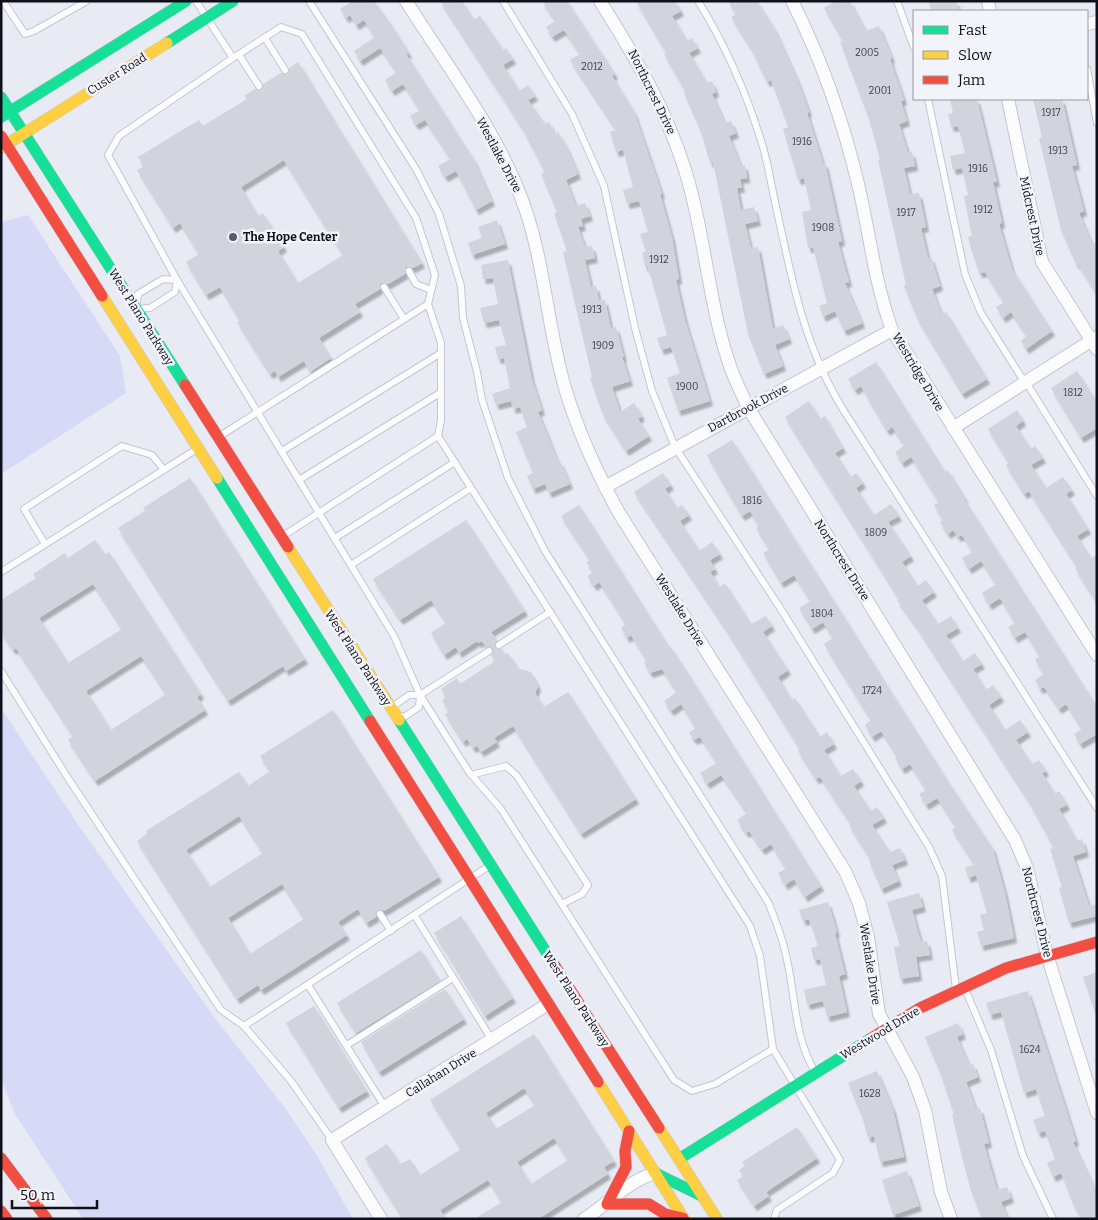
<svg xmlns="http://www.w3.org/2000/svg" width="1098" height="1220" viewBox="0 0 1098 1220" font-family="Bitter,serif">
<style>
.green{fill:#d6daf6}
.building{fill:#d1d3dd;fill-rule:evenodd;filter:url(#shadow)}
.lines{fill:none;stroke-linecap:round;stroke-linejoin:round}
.lane-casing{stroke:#c4c6d1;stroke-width:8}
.street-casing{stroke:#c4c6d1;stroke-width:14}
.fast-casing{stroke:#c4c6d1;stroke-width:12}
.slow-casing{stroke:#c4c6d1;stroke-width:12}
.jam-casing{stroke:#c4c6d1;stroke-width:12}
.lane{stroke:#fcfcfd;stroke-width:6}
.street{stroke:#fcfcfd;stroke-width:12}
.fast{stroke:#16e098;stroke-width:11}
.slow{stroke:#ffcf43;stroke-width:11}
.jam{stroke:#f24e42;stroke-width:11}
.poi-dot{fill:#5b5c67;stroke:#f3f4fa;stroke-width:2}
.labels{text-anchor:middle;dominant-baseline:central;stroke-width:5;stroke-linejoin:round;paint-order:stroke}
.number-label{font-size:10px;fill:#40414c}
.street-label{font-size:12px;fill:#0f101b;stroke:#f3f4fa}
.poi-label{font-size:12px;font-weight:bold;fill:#0f101b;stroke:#f3f4fa;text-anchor:start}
</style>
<defs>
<filter id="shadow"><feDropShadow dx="3" dy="5" stdDeviation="1" flood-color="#0004"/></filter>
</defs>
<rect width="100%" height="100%" fill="#e8eaf4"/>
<g class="green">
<path d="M28,215L120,356L126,393L1,474V222Z"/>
<path d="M1,708L81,829L211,1013L285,1108L316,1154L353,1219H83L15,1114L1,1079Z"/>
</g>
<g class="building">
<path d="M353,1H374L392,26L409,53L406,54L474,160L492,201L476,210L456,171L445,177L438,166L451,159L425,120L416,125L410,116L420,110L403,84L392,91L385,80L397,72L380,48L360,61L354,51L375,37L364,20L356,25L350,15L346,18L340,9Z"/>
<path d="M440,1H462L474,20L480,16L503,50L506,48L513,59L503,65L519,91L528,85L535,96L528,100L545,124L549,122L555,134L558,132L567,148L578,174L566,180L576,206L585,203L590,216L581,219L583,226L578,227L585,247L592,246L595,258L585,260L591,287L596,286L599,301L605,300L611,329L616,327L624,357H622L630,381L612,387L620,412L634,403L642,416L638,419L649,436L626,451L603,415L590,378L592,377L563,252L567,251L554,213L557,212L541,174L545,172L521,126Z"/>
<path d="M542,1H567L615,74L612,76L634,112L662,194H660L672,237L679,279L676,280L685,320L710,401L678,411L667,378L680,373L671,347L661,350L657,338L667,335L648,267H645L642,252H646L640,234L648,232L639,201L627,204L623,190L633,187L623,150L616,152L610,132L616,130L570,60L580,54L564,30L552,37L546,27L555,21Z"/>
<path d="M636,1H675L681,11L672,16L687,41L692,38L698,48L689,53L707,83L712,81L716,92L712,94L725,123L731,121L736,133L729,136L741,166L745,165L747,178L740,179L742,188H737L741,210L754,207L758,221L745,224L751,248L758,247L773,329L783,325L789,339L775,345L783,366L764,374L748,334L713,162L710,163L701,132L684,93L686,92L664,54L666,52Z"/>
<path d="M728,1H757L774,28L797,79L809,112L807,113L823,163H825L833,199L842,241L838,242L849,282L845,283L862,323L844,331L835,311L823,317L819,306L827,303L813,247L808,248L802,212L811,210L804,178L798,180L783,129L788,127L771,80L767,82L750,47L731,17L736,14Z"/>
<path d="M835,1H850L866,31L879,26L892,58L890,59L904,100L901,101L907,121L899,124L908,153L912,152L915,166L904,168L910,194L919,193L926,227L921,228L928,258L931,257L940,286L932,289L942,315L946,312L987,379L962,394L917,318L904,286L906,285L878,160L880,159L869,119L840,42L843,41L824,8Z"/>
<path d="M928,1H956L959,11H932Z"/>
<path d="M298,62L422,263L413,268L406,267L405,274L388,284L381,283L380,289L355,304L360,312L319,338L331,358L310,372L304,361L278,377L275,371L270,374L237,322L240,321L220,287L206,295L186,262L199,254L180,223L173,228L137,170L144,166L138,157L199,120L203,126L247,99L244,96L255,89L262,90L263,84L281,73L288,74L289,68ZM284,160L343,255L298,283L278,251L284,247L263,213L258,216L241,187Z"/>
<path d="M950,99H977L997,182H993L1002,223L999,224L1012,269L1052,331L1026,349L1021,341L1027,336L1011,312L1003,318L996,307L1004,302L985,272L979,273L971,249L968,237L972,236L964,196L968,195L962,168L953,170L950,156L965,153L958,126L951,127L948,114L953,113Z"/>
<path d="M1033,99H1062L1077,165L1072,166L1084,211L1079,213L1092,244L1097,242V294L1077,263L1076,264L1061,230L1039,138L1042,137Z"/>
<path d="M497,220L505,244L472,255L468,243L482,238L478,227Z"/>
<path d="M508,260L532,380L542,410L538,412L558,462L560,461L570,484L549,493L545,484L533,489L527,476L533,473L516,432L527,427L520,407L513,409L511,401L496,405L492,394L510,388L504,358L498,359L495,347L506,345L499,320L484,323L480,308L498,304L493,278L483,279L481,265Z"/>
<path d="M876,362L945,472L948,470L965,498L964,499L1097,707V734L1080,744L1074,734L1082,729L1066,704L1059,709L1044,687L1040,689L1035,680L1044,674L1035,660L1040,656L1025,632L1015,638L1008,627L1015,623L1000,598L989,605L982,593L996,584L981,561L969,569L962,558L973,552L962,535L958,537L953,530L948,534L940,522L943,520L934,505L939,502L911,457L902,463L895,452L905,445L892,427L887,431L861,386L855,390L848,379Z"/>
<path d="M1077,371L1097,402V428L1081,438L1051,388Z"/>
<path d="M809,401L820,419L825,416L831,427L843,448L835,453L851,477L856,473L863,483L856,488L874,515L891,504L899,516L888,522L911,556L902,562L918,586L926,580L934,592L922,600L938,624L951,616L958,628L946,635L963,661L975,653L982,664L973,669L986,690L993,685L1001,697L989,705L1005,730L1020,720L1028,732L1016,740L1032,764L1039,760L1046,771L1042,773L1055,794L1059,791L1067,805L1059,809L1077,841L1082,839L1086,852L1073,856L1089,906L1097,904V916L1069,923L1059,888L1062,887L1050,849L1054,848L1029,802L916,626L897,600L899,599L785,417Z"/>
<path d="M1017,410L1023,421L1016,426L1031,449L1035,446L1043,458L1031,465L1046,488L1063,477L1072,490L1066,494L1088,529L1077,536L1091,558L1097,555V603L1075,568L1077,567L1029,491L1024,494L1006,465L1009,463L988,429Z"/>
<path d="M732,440L945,777L993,849L1005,893L1014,938L981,946L977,932L984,930L980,915L987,913L976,875L968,878L965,867L975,865L952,830L956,827L937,798L926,805L919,794L926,790L910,764L902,769L895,758L897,756L881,731L872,737L865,725L871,720L824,644L833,638L823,622L812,629L799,608L811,601L794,575L781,583L763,553L770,549L756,528L759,526L750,511L742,516L729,494L707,455Z"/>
<path d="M663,473L671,485L665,489L677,508L682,505L689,515L680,521L699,551L712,542L720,554L710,560L715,569L710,572L720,587L725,583L751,624L766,616L772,626L763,632L788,670L778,677L792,700L795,698L820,737L827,732L834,744L824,750L841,776L853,769L861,781L854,786L871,811L877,807L884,818L872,825L890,852L900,848L905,860L892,865L899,881L881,889L869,861L871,860L849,825L851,824L820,777L816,779L798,751L800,749L725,628L634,492Z"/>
<path d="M190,478L305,659L286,671L283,666L228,701L118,528L145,511L143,508Z"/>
<path d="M579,505L669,647L670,646L687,672L821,886L805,897L794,879L785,885L778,873L786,869L771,844L762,850L749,831L746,833L737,820L747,813L721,775L707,784L700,773L717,763L700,737L694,740L689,733L696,728L681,704L671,711L664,701L677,692L662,669L650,673L644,663L647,661L631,635L627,638L621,628L626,624L599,582L594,586L587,576L593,572L586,562L590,560L561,516Z"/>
<path d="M466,520L525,611L491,632L497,640L495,647L502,649L506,655L508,653L519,669L531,672L538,686L535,693L544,707L568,692L636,799L581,834L513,726L494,738L497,742L481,752L477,746L473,748L467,739L463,742L445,714L449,712L442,700L446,698L441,689L457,678L460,684L495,661L491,655L493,648L486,647L482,641L478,643L477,641L459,653L456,647L444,655L431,633L446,623L431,600L400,620L373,579Z"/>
<path d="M95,540L105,554L109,552L201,694L197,697L205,710L95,781L68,740L73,736L16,648L13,650L1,632V600L36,578L33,574L65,553L68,558ZM93,584L122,629L68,663L39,618ZM141,656L166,694L111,730L86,691Z"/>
<path d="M333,710L439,877L384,911L378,910L376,917L366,923L358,909L338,922L347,935L261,990L258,985L237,999L137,841L147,834L146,831L239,772L248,786L270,771L260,756ZM239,816L263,853L210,887L186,850ZM282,884L304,919L250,954L228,918Z"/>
<path d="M919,893L923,907L912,910L921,942L927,941L930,955L916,957L919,976L900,979L894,947L900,946L887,902Z"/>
<path d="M828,902L837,932L835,933L845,974L839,976L847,1012L827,1017L823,1001L807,1005L804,990L826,985L820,959L814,960L811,948L818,946L809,919L803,921L799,910Z"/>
<path d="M461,916L513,998L485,1016L434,933Z"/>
<path d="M421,950L440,981L356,1033L337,1003Z"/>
<path d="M1097,972V1012L1095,1013L1083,977Z"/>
<path d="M445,989L464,1019L379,1072L361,1042Z"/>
<path d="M1028,991L1076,1141L1073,1142L1097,1194V1219H1082L1073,1204L1061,1173L1053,1177L1047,1163L1055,1159L1045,1131L1038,1133L1033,1120L1045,1116L1036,1089L1024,1093L1001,1012L990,1015L986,1003Z"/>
<path d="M314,1006L367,1091L339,1108L286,1023Z"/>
<path d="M958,1023L963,1034L957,1037L969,1065L973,1064L978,1077L966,1082L976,1109L980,1108L989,1143L984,1144L997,1190L1007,1187L1011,1198L1001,1202L1008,1219H982L971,1191L962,1157L952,1115H954L941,1075L925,1037Z"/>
<path d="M534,1034L614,1161L604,1167L608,1174L538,1219H474L502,1202L488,1180L440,1210L446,1219H403L365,1158L387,1144L400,1164L410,1159L420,1175L461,1149L430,1100ZM524,1088L535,1105L496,1129L486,1113ZM554,1138L568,1160L531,1184L517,1162Z"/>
<path d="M877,1071L893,1109L904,1157L880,1162L874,1136L868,1138L863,1119L848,1083Z"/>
<path d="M797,1127L817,1158L766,1192L769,1196L754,1206L737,1180L743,1176L739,1170L745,1166L742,1162Z"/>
<path d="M907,1171L919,1206L893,1215L882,1180Z"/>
</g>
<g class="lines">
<g class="lane-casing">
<g id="lane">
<path d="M3,1L25,34L34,31L87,1"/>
<path d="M196,1L233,58L281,27L302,34L416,218L435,275L428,304L220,436"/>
<path d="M309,1L416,169L439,214L461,286L463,318L477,372L482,400L508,478L545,551L768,902C776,921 783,939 787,960C796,999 794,1036 815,1072"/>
<path d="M503,1L572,114L604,186L635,328L652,391L675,447L782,611L929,847L942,876L956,989"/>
<path d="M698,1C726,46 748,97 763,147C769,168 772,190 777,211C792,281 805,349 844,411L1097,808"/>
<path d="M897,1L914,48"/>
<path d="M265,38L285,70"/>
<path d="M239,55L259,86"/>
<path d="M233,58L119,136L108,155L177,280L394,636L420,695L469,772L501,809L674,1080L692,1091L715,1084L773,1049L840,1160L833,1173L777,1210L774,1219"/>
<path d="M1087,69L1097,123"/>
<path d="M928,99L965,274L981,313L1025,383"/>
<path d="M409,271L416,284L431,290"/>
<path d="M163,279L177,280L175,292L150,308L136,309L138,294Z"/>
<path d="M384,287L404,319"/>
<path d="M428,304L441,343V420L438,436"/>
<path d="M1026,382L1097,496"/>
<path d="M282,451L441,353"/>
<path d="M299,480L440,393"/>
<path d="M283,536L438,436L750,926L760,956L773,1049"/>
<path d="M335,538L455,462"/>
<path d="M45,544L24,509L122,446L152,455L164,470"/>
<path d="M351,565L471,488"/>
<path d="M1,572L197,449"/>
<path d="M499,645L550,612"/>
<path d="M1,671L66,775L221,1010L244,1026"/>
<path d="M395,707V705L409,695H420L489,651"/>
<path d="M400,716L404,717L419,707L420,695"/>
<path d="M471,775L506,766L517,776L588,885L582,894L562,904"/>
<path d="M380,914L391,931"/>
<path d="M415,916L492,1040"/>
<path d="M308,985L385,1107"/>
<path d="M965,989L991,1050L1023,1156L1053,1219"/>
<path d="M347,1045L453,978"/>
<path d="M332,1140L291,1081L244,1026L489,866"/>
</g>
</g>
<g class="street-casing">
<g id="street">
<path d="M406,1C447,66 502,138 526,211C545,268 548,330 565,388C578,432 597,473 619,513L845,871L859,903L868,937L879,1014L913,1077L925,1110L941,1192L951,1219"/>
<path d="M600,1C634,55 666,109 685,170C705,233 708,301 729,363C734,379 742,394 749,409L1015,840L1027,868L1047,955L1097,1113"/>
<path d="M792,1C822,60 844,124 859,188C870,236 875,284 892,330L1097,655"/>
<path d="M988,1L990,11"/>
<path d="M1087,24L1097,22"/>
<path d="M1008,99L1042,262L1097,349"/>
<path d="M953,428L1097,337"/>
<path d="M605,487L892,330"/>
<path d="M381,1219L332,1140L548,1004"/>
<path d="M584,1219C608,1204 628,1181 655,1173"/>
</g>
</g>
<g class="fast-casing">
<g id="fast">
<path d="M167,43L233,1"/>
<path d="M1,97L185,385"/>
<path d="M1,117L186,1"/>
<path d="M217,478L370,721"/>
<path d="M399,720L555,966"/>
<path d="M679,1159L870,1039"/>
<path d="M655,1173L702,1196"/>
</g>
</g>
<g class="slow-casing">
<g id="slow">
<path d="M1,148L167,43"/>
<path d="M102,296L217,478"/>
<path d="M288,547L399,720"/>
<path d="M598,1082L684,1219"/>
<path d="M659,1128L717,1219"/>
</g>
</g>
<g class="jam-casing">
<g id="jam">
<path d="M1,136L102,296"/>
<path d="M185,385L288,547"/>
<path d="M370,721L598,1082"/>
<path d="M555,966L659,1128"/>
<path d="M870,1039L920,1008L1006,968L1097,942"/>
<path d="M629,1131L625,1151L626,1167L607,1204H649L665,1214L683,1218"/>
<path d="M1,1158L47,1219"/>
<path d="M1,1211L7,1219"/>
</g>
</g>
<use href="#lane" class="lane"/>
<use href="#street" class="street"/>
<use href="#fast" class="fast"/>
<use href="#slow" class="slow"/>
<use href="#jam" class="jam"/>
</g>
<circle class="poi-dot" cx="233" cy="237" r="5"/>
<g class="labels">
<g class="number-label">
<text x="867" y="53">2005</text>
<text x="592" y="67">2012</text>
<text x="880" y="91">2001</text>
<text x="1051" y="113">1917</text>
<text x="802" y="142">1916</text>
<text x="1058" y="151">1913</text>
<text x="978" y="169">1916</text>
<text x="983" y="210">1912</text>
<text x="906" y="213">1917</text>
<text x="823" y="228">1908</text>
<text x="659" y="260">1912</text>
<text x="592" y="310">1913</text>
<text x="603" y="346">1909</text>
<text x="687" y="387">1900</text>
<text x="1073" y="393">1812</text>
<text x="752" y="501">1816</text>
<text x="876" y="533">1809</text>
<text x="822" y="614">1804</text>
<text x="872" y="691">1724</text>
<text x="1030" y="1050">1624</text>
<text x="870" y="1094">1628</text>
</g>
<g class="street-label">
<text transform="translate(117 74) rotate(-32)">Custer Road</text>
<text transform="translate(652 92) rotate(64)">Northcrest Drive</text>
<text transform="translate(499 155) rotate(62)">Westlake Drive</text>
<text transform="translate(1032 216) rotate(78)">Midcrest Drive</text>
<text transform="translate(141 317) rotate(58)">West Plano Parkway</text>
<text transform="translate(918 372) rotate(59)">Westridge Drive</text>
<text transform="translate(748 408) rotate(-28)">Dartbrook Drive</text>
<text transform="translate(842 560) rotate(58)">Northcrest Drive</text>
<text transform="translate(680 610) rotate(58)">Westlake Drive</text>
<text transform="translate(358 658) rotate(57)">West Plano Parkway</text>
<text transform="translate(1037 912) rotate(76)">Northcrest Drive</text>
<text transform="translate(870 964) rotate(81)">Westlake Drive</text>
<text transform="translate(576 999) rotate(57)">West Plano Parkway</text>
<text transform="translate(880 1033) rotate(-31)">Westwood Drive</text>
<text transform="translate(441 1073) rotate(-32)">Callahan Drive</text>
</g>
<g class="poi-label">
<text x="243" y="237">The Hope Center</text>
</g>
</g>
<rect width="1098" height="1220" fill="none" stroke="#0f101b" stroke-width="5"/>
<rect x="913" y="10" width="175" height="90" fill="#f3f4fa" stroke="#9899a1"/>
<rect x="923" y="26" width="25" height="8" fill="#16e098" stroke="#9899a1"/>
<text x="958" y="35" font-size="15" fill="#0f101b">Fast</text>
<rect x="923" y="51" width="25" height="8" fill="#ffcf43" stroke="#9899a1"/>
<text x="958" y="60" font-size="15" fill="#0f101b">Slow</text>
<rect x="923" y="76" width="25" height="8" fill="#f24e42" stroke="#9899a1"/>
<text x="958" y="85" font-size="15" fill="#0f101b">Jam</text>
<path d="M12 1200v8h85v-8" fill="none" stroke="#0f101b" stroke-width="2.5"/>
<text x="20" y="1200" font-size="15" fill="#0f101b" stroke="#f3f4fa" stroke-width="4" paint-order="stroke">50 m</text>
</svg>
